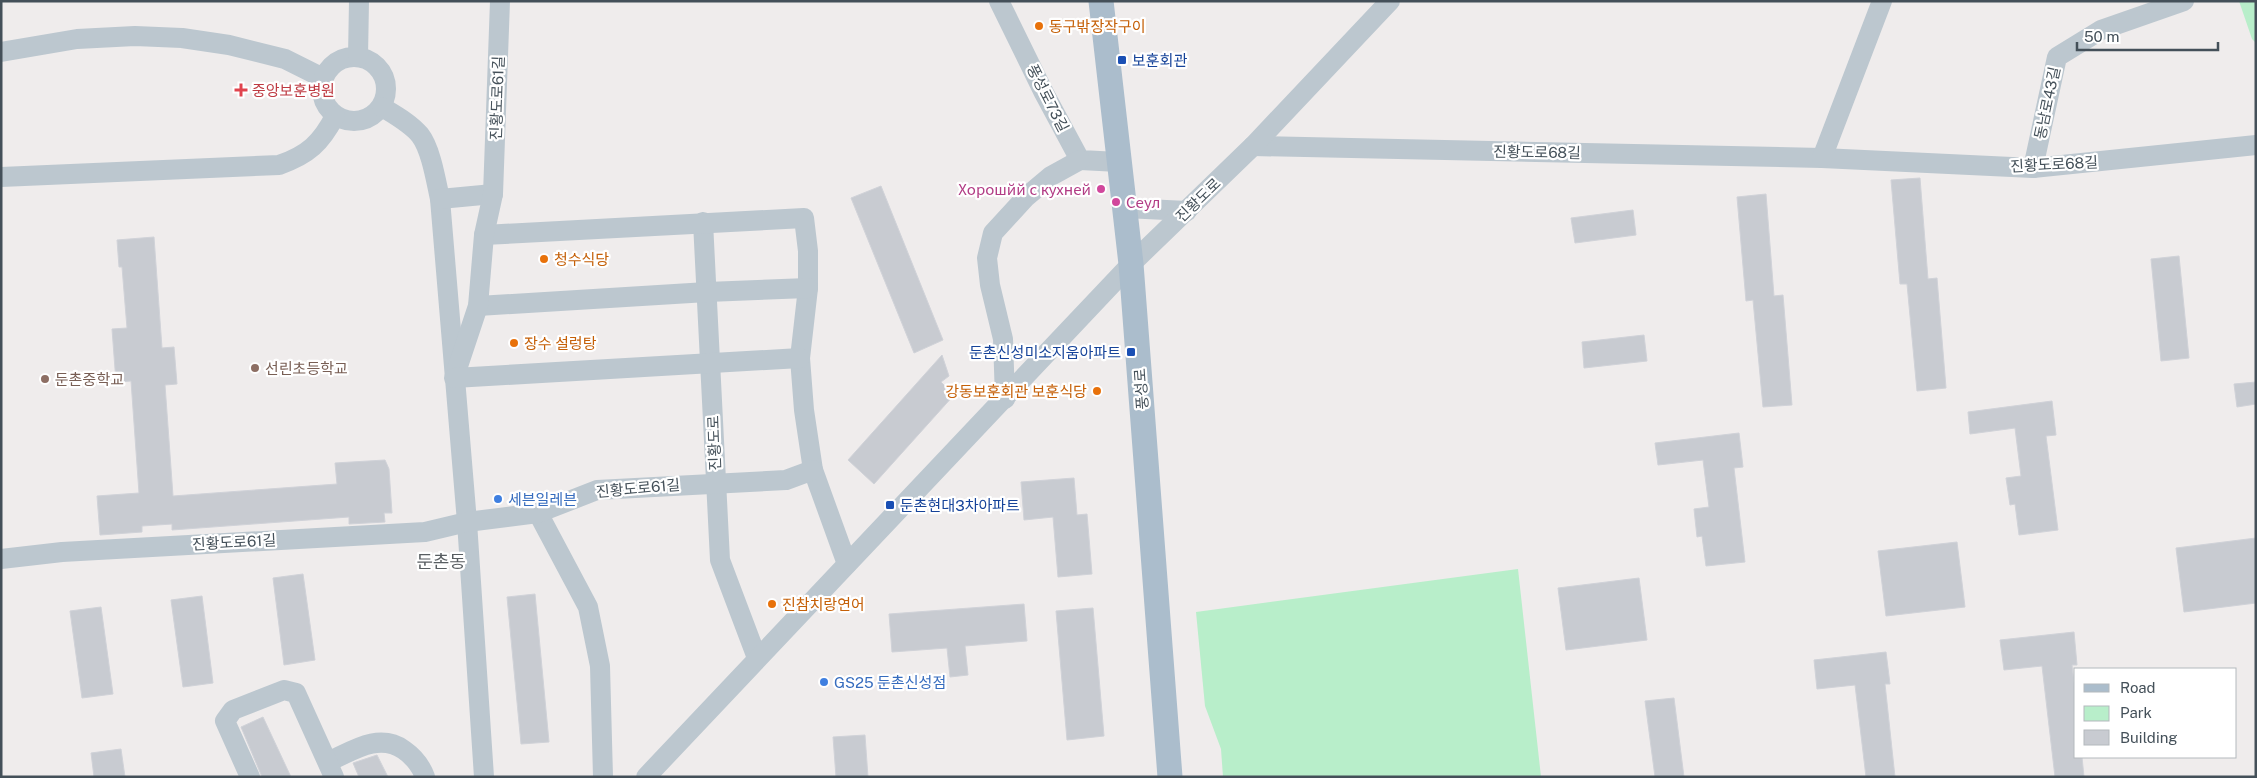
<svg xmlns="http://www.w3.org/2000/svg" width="2257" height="778" viewBox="0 0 2257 778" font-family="'Public Sans','Noto Sans KR',sans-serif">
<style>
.green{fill:#b8eeca}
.building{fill:#c8cbd1;stroke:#d0d2d8}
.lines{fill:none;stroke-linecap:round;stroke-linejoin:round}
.minor{stroke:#bcc7cf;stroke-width:20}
.major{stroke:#abbdcc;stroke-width:25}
.food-dot{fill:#e8710a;stroke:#fff;stroke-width:2}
.transit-dot{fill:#1a4fb4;stroke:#fff;stroke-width:2}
.health-dot{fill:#e0444e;stroke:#fff;stroke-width:2}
.hotel-dot{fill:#d1479c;stroke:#fff;stroke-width:2}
.education-dot{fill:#8d6e63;stroke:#fff;stroke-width:2}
.shop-dot{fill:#3f7fe0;stroke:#fff;stroke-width:2}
.labels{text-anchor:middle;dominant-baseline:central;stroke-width:4.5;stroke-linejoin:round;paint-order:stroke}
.food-label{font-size:15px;fill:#c56008;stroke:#fff;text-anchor:start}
.transit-label{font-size:15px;fill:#164399;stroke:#fff;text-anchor:start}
.health-label{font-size:15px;fill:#be3a42;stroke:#fff;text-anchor:start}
.street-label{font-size:15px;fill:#445059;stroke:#fff}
.hotel-label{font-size:15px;fill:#b23c85;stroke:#fff;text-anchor:end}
.education-label{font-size:15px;fill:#785e54;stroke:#fff;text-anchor:start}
.shop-label{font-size:15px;fill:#366cbe;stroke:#fff;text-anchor:start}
.quarter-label{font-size:18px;fill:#585d61;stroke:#fff}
</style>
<rect width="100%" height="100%" fill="#efecec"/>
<g class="green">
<path d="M2239,1H2256V43L2252,39Z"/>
<path d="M1518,569L1541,777H1223L1221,749L1205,706L1196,612Z"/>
</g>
<g class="building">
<path d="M1920,178L1928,279L1937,278L1946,388L1917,391L1907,284H1900L1891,180Z"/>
<path d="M881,186L943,340L914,353L851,198Z"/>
<path d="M1766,194L1774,296L1783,295L1792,405L1763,407L1753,300L1746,301L1737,197Z"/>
<path d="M1633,210L1636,235L1575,243L1571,218Z"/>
<path d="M154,237L162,348L174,347L177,384L165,385L173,496L337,484L335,463L385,460L389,469L392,513H384L385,522L349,524V517L172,530V524L142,526V532L100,535L97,496L139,493L131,381L116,382L112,329L127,328L122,267H119L117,240Z"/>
<path d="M2179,256L2189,358L2161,361L2151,259Z"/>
<path d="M1644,335L1647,361L1584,368L1582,342Z"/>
<path d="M942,355L949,376L941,382L954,395L874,484L848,460Z"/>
<path d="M2256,382V404L2237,407L2234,384Z"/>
<path d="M2052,401L2056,435L2046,436L2058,530L2019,535L2015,504L2010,505L2006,478L2021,476L2015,428L1970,434L1968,412Z"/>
<path d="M1739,433L1743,467L1734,468L1745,562L1706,566L1702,536L1697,537L1694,509L1709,507L1703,460L1658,465L1655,443Z"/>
<path d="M1074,478L1077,515L1087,514L1092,574L1058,577L1053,517L1024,520L1021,482Z"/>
<path d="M2256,538V603L2184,612L2176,548Z"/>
<path d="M1957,542L1965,607L1886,616L1878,551Z"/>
<path d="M303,574L315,660L284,665L273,578Z"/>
<path d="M1639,578L1647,640L1566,650L1558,588Z"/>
<path d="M535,594L549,742L521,744L507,597Z"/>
<path d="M202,596L213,683L183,687L171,600Z"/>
<path d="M1024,604L1027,641L965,646L968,675L950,677L947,648L892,652L889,614Z"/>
<path d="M101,607L113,694L82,698L70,611Z"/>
<path d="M1093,608L1104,736L1067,740L1056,611Z"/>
<path d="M2074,632L2077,665H2072L2076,700V757H2082L2084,777H2055L2042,666L2004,670L2000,640Z"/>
<path d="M1886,652L1890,684H1885L1895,777H1866L1855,685L1817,689L1814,660Z"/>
<path d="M1674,698L1684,777H1655L1645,701Z"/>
<path d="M263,717L291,777H262L241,727Z"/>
<path d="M865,735L868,777H836L833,737Z"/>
<path d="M121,749L125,777H94L91,753Z"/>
<path d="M377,755L388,777H359L353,763Z"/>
</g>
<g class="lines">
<g class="minor">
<path d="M999,1L1044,93L1080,160L1119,162"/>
<path d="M1,52L77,39L135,36L182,38L229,45L285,59L323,78"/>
<circle cx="354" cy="89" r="32"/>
<path d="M358,57L359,1"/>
<path d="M382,107C395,115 410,123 420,135C431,149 436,181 440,199L467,522L484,777"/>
<path d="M1253,146L1822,158L2033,168L2256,145"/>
<path d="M1822,158L1882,1"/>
<path d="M2033,168L2057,57L2101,30L2184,1"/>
<path d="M1,177L279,165C308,155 321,143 335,116"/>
<path d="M440,199L493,194"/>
<path d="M1125,208L1187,211"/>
<path d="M703,222L720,560L757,658"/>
<path d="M484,235L804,218L808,251V288L800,358L804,410L813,470L847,564"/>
<path d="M478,306L707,292L808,288"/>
<path d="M457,369L478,306L484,235L493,194L500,1"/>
<path d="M454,378L800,358"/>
<path d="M1005,399L1003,339L990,285L987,258L993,233L1026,197L1051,176L1080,160"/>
<path d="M538,513L588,607L600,666L603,777"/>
<path d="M1,559L62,552L425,532L467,522L538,513L597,490L786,480L813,470"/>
<path d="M328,762C352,751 379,732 404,750C414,757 421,766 425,777"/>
<path d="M250,777L225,721L233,710L284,690L296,693L334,777"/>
<path d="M646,777L1131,264L1253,146L1390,1"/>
</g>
<path class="major" d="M1101,1L1131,264L1170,777"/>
</g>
<g class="food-dot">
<circle cx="1039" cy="26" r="5"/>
<circle cx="544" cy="259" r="5"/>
<circle cx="514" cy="343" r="5"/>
<circle cx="1097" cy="391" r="5"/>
<circle cx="772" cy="604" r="5"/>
</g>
<g class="transit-dot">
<rect x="1117" y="55" width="10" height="10" rx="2.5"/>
<rect x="1126" y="347" width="10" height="10" rx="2.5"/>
<rect x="885" y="500" width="10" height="10" rx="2.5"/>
</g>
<path class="health-dot" d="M238.5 82.5h5v5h5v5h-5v5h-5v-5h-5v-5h5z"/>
<g class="hotel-dot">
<circle cx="1101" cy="189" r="5"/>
<circle cx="1116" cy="202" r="5"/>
</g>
<g class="education-dot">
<circle cx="255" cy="368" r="5"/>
<circle cx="45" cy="379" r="5"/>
</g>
<g class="shop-dot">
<circle cx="498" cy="499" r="5"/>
<circle cx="824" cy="682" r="5"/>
</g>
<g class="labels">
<g class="food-label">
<text x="1049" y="26">동구밖장작구이</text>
<text x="554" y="259">청수식당</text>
<text x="524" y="343">장수 설렁탕</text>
<text x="1087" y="391" text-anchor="end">강동보훈회관 보훈식당</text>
<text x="782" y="604">진참치랑연어</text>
</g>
<g class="transit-label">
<text x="1132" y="60">보훈회관</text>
<text x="1121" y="352" text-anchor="end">둔촌신성미소지움아파트</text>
<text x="900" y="505">둔촌현대3차아파트</text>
</g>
<g class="health-label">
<text x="252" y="90">중앙보훈병원</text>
</g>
<g class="street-label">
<text transform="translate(497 98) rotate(-88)">진황도로61길</text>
<text transform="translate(1048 98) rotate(63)">풍성로73길</text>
<text transform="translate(2047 103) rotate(-78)">동남로43길</text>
<text transform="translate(1537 152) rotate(1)">진황도로68길</text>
<text transform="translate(2054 164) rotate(-3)">진황도로68길</text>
<text transform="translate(1198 200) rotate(-44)">진황도로</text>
<text transform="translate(1141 389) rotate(-94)">풍성로</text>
<text transform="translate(714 443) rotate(-92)">진황도로</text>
<text transform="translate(638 488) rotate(-5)">진황도로61길</text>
<text transform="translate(234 542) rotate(-3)">진황도로61길</text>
</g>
<g class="hotel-label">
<text x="1091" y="189">Хорошйй с кухней</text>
<text x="1126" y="202" text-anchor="start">Сеул</text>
</g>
<g class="education-label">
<text x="265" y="368">선린초등학교</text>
<text x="55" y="379">둔촌중학교</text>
</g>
<g class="shop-label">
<text x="508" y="499">세븐일레븐</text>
<text x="834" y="682">GS25 둔촌신성점</text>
</g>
<g class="quarter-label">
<text x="441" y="561">둔촌동</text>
</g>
</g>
<rect width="2257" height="778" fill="none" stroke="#445059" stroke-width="5"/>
<rect x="2074" y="668" width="162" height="90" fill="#ffffff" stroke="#b4b9bd"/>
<rect x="2084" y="684" width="25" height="8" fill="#abbdcc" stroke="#b4b9bd"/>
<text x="2120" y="693" font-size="15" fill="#445059">Road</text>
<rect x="2084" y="706" width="25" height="15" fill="#b8eeca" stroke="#b4b9bd"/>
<text x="2120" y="718" font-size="15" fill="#445059">Park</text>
<rect x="2084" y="730" width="25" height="15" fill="#c8cbd1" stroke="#b4b9bd"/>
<text x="2120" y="743" font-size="15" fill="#445059">Building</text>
<path d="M2077 42v8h141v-8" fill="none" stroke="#445059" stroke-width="2.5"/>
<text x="2084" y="42" font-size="15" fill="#445059" stroke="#ffffff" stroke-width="4" paint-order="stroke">50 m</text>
</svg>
